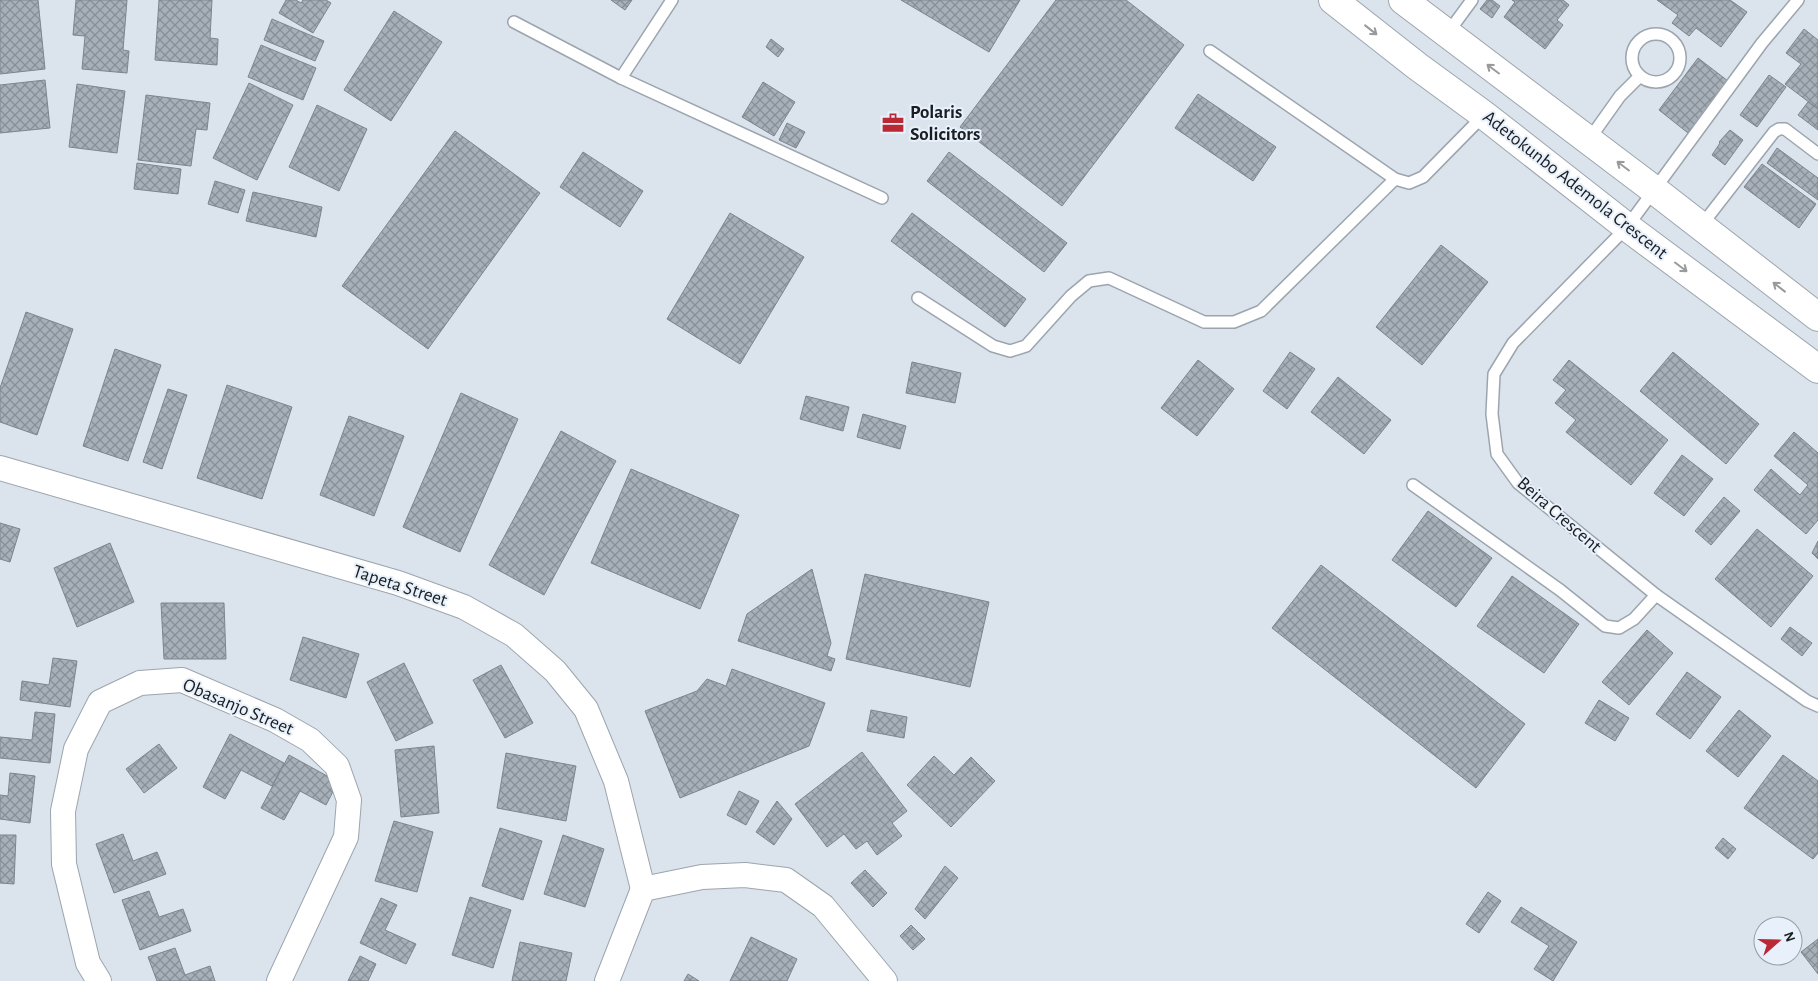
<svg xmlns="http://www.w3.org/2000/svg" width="1818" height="981" viewBox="0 0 1818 981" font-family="'Alegreya Sans',sans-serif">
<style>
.building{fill:url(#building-cross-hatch);stroke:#7c848d}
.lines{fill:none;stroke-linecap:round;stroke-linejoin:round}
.lane-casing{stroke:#9ca5ae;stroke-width:14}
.street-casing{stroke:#9ca5ae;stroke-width:26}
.secondary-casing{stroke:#9ca5ae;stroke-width:30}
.lane{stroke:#fff;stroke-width:11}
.street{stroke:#fff;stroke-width:24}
.secondary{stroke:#fff;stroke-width:28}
.oneway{stroke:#989a9b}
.labels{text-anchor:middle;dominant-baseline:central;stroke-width:4;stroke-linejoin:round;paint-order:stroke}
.poi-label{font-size:19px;font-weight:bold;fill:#1a1e21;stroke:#e8f1fb;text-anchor:start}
.street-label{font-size:19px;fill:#1a1e21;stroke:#e8f1fb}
</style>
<defs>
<pattern id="building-cross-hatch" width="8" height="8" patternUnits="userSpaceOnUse" patternTransform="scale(1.25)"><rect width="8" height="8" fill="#a7afb8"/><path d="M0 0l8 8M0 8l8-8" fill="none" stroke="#878e95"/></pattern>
</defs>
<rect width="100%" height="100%" fill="#dbe4ed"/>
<g class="building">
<path d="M0,0H38L45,69L0,74Z"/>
<path d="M76,0H127L123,50L129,51L127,73L82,69L85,36L73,35Z"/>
<path d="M159,0H212L210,38L218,39L217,65L155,60Z"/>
<path d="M286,0H296L301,3L303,0H326L331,3L313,33L279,13Z"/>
<path d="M611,0H632L625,10Z"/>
<path d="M901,0H1020L989,52Z"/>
<path d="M1056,0H1126L1184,45L1062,206L960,127Z"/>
<path d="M1487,0H1492L1500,6L1492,18L1480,9Z"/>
<path d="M1512,0H1563L1569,5L1557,20L1563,25L1545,49L1504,17L1515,2Z"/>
<path d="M1657,0H1730L1747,12L1721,47L1696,28L1689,36L1672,23L1678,15Z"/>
<path d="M394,11L442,42L391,121L344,90Z"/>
<path d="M272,19L324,41L315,61L264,40Z"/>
<path d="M1804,29L1818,40V109L1785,84L1801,64L1786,53Z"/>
<path d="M771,39L784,49L778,57L766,47Z"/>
<path d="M261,45L316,68L303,100L248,77Z"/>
<path d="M1698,58L1728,81L1688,133L1659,110Z"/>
<path d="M1769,75L1786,87L1757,127L1740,115Z"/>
<path d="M45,80L50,128L0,133V85Z"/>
<path d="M763,82L795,102L774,136L742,117Z"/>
<path d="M249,83L293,105L257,180L213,158Z"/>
<path d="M77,84L125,91L117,153L69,147Z"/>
<path d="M1198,94L1276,147L1253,181L1175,128Z"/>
<path d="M146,95L210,103L207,130L196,129L191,166L138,160Z"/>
<path d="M1808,102L1818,109V130L1798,115Z"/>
<path d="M317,105L367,129L339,191L289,167Z"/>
<path d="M787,123L805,132L796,148L779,140Z"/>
<path d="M1730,130L1743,140L1725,165L1712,155L1720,143L1719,142Z"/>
<path d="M455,131L540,193L428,349L342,286Z"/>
<path d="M1777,148L1818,178V200L1767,163Z"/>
<path d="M583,152L643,191L620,227L560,187Z"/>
<path d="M949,152L1067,243L1044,272L927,181Z"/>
<path d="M137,163L181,169L178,194L134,189Z"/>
<path d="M1762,164L1816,204L1799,228L1744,187Z"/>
<path d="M215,181L245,190L238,213L208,204Z"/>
<path d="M253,192L322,207L316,237L246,221Z"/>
<path d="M730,213L804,257L740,364L667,319Z"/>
<path d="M912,213L1026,299L1005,327L891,241Z"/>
<path d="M1441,245L1488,282L1422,365L1376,327Z"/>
<path d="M26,312L73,329L37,435L0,422V388Z"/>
<path d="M115,349L161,365L128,461L83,446Z"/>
<path d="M1290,352L1315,369L1287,409L1263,391Z"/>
<path d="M1673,352L1759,424L1726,464L1640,391Z"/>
<path d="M1198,360L1234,389L1197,436L1161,408Z"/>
<path d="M1569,360L1668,440L1631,485L1566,432L1576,420L1555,403L1566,390L1553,380Z"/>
<path d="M912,362L961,373L955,403L906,393Z"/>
<path d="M1338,377L1391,420L1364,454L1311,412Z"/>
<path d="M227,385L292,407L262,499L197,478Z"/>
<path d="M168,389L187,395L162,469L143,462Z"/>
<path d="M461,393L518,419L460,552L403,527Z"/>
<path d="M806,396L849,407L843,431L800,419Z"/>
<path d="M863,414L906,426L900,449L857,437Z"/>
<path d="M349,416L404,436L374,516L320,495Z"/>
<path d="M561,431L616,461L544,595L489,565Z"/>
<path d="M1794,432L1818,453V520L1806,534L1754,490L1771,469L1800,495L1808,485L1774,456Z"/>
<path d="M1682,455L1713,479L1684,516L1654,493Z"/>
<path d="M631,469L739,515L700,609L591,563Z"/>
<path d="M1724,497L1740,511L1711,545L1695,531Z"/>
<path d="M1428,511L1492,558L1456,607L1392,560Z"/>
<path d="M0,523L20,529L10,562L0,559Z"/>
<path d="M1757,529L1813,576L1771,627L1715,579Z"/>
<path d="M1818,541V559L1812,553Z"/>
<path d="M110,543L134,602L77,627L54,568Z"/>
<path d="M1321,565L1525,724L1476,788L1272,628Z"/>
<path d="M812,569L831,643L827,656L835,659L831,671L738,641L747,614Z"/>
<path d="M865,574L989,602L970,687L846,659Z"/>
<path d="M1512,576L1579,624L1544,673L1477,626Z"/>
<path d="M161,603H224L226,659H164Z"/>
<path d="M1790,627L1812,643L1802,656L1781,639Z"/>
<path d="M1647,630L1673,653L1629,705L1602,682Z"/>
<path d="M303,637L359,654L346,698L290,680Z"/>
<path d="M53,658L77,661L70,707L20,700L22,681L49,685Z"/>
<path d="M404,663L433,723L396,741L367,682Z"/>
<path d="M501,665L533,723L505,738L473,680Z"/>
<path d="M732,669L825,703L809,746L680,798L645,711L697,691L707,679L726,686Z"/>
<path d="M1687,672L1721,697L1690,739L1656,714Z"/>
<path d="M1599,700L1629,718L1615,741L1585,723Z"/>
<path d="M871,710L907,717L904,738L867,731Z"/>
<path d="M1739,710L1771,736L1738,777L1706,751Z"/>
<path d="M35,712L55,714L50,763L0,758V737L32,740Z"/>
<path d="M230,734L284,763L272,786L241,770L225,799L203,787Z"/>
<path d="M159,744L177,768L144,793L126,769Z"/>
<path d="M434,746L439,813L401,817L395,750Z"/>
<path d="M862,752L907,811L892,823L902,836L877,855L867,841L856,849L844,834L827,847L795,804Z"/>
<path d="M506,753L576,766L566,821L497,808Z"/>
<path d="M289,755L338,782L326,805L300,791L284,820L261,808Z"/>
<path d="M1783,755L1818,781V853L1813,859L1744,808Z"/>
<path d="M934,756L954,775L971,757L995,781L951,827L907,785Z"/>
<path d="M10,773L35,776L30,823L0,819V795L8,796Z"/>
<path d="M739,791L759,801L746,825L727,815Z"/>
<path d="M777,801L792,819L774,845L756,832Z"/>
<path d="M394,821L433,832L417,892L375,881Z"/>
<path d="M500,828L542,841L523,900L482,886Z"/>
<path d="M123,834L133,861L157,852L166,874L114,893L96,844Z"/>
<path d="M0,835H16L14,884L0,883Z"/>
<path d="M563,835L604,849L585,907L544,894Z"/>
<path d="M1723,838L1736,849L1728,859L1715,848Z"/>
<path d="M945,866L958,878L925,919L915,909Z"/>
<path d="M865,870L887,893L873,907L851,883Z"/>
<path d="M149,891L159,917L183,909L191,931L140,950L122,900Z"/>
<path d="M1488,892L1501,901L1479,933L1466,924Z"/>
<path d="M470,897L511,910L493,968L452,955Z"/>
<path d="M381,898L397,905L385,930L416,944L406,964L360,943Z"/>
<path d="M1521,907L1577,942L1553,981L1534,969L1549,946L1511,922Z"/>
<path d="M911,925L925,939L913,950L900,936Z"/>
<path d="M751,937L797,959L787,981H730Z"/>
<path d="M1818,939V974L1801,952Z"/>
<path d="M520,942L572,953L566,981H512Z"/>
<path d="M175,948L185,975L210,966L215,981H157L148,957Z"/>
<path d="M360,956L376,964L368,981H348Z"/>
<path d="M688,974L699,981H684Z"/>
</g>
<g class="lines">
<g class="lane-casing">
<g id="lane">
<path d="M672,0L621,78L882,198"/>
<path d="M1798,0L1762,43L1627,227L1513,343L1494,374L1492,414L1497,454L1518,483L1656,595L1807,701L1818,706"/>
<path d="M514,22L621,78"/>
<circle cx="1656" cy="58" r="24"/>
<path d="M1447,34L1472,0"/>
<path d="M1210,51L1395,179L1409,183L1423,177L1484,115"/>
<path d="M1588,141L1620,96L1640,76"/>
<path d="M1701,226L1774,132L1779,129H1785L1818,154"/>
<path d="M918,298L993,346L1010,351L1026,346L1071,296L1089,281L1109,278L1204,322H1234L1261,311L1395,179"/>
<path d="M1413,485L1560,590L1605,626L1619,628L1634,619L1656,595"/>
</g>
</g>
<g class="street-casing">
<g id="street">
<path d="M0,468L398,583L464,607L514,635L555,671L586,709L616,781L643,889"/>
<path d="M99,981L88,963L64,864L63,811L76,749L100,702L140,683L182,680L275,720L310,740L337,766L349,800L346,837L279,981"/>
<path d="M607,981L643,889L702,877L745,875L786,880L823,906L885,981"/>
</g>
</g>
<g class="secondary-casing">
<g id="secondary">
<path d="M1333,0L1417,66L1484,115L1627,227L1818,369"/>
<path d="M1403,0L1653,189L1818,317"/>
</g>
</g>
<use href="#lane" class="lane"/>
<use href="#street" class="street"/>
<use href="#secondary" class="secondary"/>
</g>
<defs><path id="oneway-shaft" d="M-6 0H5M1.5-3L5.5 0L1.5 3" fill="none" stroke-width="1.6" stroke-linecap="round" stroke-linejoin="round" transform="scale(1.25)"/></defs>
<g class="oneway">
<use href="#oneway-shaft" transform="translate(1371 30) rotate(38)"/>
<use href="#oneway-shaft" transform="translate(1493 69) rotate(-143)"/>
<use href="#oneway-shaft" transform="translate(1623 166) rotate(-143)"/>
<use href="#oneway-shaft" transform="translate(1681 267) rotate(37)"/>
<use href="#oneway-shaft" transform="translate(1779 287) rotate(-142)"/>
</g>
<defs>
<g id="office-bare" transform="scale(1.725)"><path d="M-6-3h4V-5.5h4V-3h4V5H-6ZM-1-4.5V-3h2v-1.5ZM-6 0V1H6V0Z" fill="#b92834" stroke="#e8f1fb" stroke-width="2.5" paint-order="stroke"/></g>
</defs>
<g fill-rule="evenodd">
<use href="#office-bare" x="893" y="123"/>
</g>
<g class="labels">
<g class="poi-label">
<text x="910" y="112">Polaris<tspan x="910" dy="22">Solicitors</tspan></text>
</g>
<g class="street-label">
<text transform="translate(1575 185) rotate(38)">Adetokunbo Ademola Crescent</text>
<text transform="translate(1559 515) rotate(41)">Beira Crescent</text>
<text transform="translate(400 586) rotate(18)">Tapeta Street</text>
<text transform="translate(238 707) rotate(23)">Obasanjo Street</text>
</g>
</g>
<g transform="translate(1778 941) rotate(70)"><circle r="24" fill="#e8f1fb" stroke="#969da4"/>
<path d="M0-4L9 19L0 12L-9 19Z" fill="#b92834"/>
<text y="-8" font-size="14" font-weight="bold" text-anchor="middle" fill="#1a1e21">N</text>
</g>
</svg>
